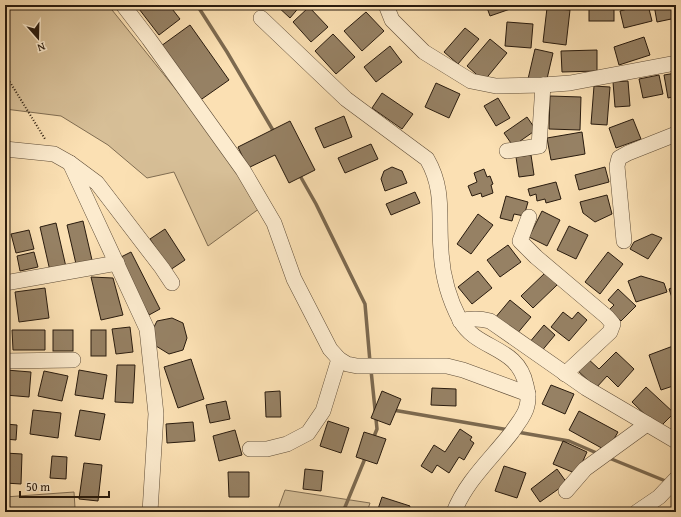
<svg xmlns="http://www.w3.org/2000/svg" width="681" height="517" viewBox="0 0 681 517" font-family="'Gentium Book Plus',serif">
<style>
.green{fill:#d7bf97;stroke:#806d52}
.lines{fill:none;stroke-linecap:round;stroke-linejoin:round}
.stream{stroke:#7c694f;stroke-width:3.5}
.building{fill:#968164;stroke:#291b0e}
.minor-casing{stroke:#5e4c37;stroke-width:16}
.path{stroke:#291b0e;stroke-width:2;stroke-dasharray:1 2;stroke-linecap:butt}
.minor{stroke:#fcebce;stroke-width:15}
</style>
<rect width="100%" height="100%" fill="#fbe0b3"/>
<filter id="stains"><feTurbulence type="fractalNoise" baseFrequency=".005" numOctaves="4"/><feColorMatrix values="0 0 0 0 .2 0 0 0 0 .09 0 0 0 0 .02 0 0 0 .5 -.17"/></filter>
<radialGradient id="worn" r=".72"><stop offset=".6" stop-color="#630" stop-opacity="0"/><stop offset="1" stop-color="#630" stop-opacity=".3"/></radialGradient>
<g class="green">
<path d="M5,5H108L267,203L208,246L174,172L147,178L108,145L61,116L5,109Z"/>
<path d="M285,490L370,503L367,512H277Z"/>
<path d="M74,492L75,508L153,509L154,512H17L5,504V497Z"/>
</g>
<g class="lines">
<g class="stream">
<path d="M197,5L227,52L274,132"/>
<path d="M299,174L316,204L365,304L370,362"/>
<path d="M371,370L377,429L373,439"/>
<path d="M393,410L509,430"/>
<path d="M517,432L569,441L599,454"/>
<path d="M609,458L668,482"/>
<path d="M343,512L366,456"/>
</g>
</g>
<g class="building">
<path d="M136,5H169L180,19L159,35Z"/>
<path d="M276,5H301L290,18Z"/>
<path d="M486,5H516V7L490,16Z"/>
<rect x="589" y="5" width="25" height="16"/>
<path d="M642,5H648L652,21L624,28L620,11Z"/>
<path d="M654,5H676V18L657,22Z"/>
<path d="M309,7L328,27L311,42L293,22Z"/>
<path d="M547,8L570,10L566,45L543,42Z"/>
<path d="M366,12L384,31L362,51L344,31Z"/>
<path d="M507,22L533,24L531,48L505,46Z"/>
<path d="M190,25L229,80L199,101L161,46Z"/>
<path d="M465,28L479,39L458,64L444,52Z"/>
<path d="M333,34L355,57L336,74L315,51Z"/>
<path d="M644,37L650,55L619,65L614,47Z"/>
<path d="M490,39L507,53L484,81L467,66Z"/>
<path d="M390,46L402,62L376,82L364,67Z"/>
<path d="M535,49L553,53L546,83L528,79Z"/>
<path d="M597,50V71L562,72L561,51Z"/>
<path d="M676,73V96L668,98L664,75Z"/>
<path d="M659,75L663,94L643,98L639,79Z"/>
<path d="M628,81L630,106L615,107L613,82Z"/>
<path d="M436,83L460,94L449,118L425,107Z"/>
<path d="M594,86L610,87L607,125L591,124Z"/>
<path d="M382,93L413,114L402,129L372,108Z"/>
<path d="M550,96L581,97L580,130L549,129Z"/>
<path d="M498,98L510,118L496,126L484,106Z"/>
<path d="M344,116L352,137L324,148L315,128Z"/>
<path d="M527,117L536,130L513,146L504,133Z"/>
<path d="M633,119L641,139L616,148L609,128Z"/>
<path d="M290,121L315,170L289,183L275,155L248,168L238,147Z"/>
<path d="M582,132L585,154L551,160L547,138Z"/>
<path d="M371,144L378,159L345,173L338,158Z"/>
<path d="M531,155L534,175L519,177L516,157Z"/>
<path d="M392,167L402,171L407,183L385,191L381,179L384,171Z"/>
<path d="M605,167L609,182L579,190L575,175Z"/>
<path d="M484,169L487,177L490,176L493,184L491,185L493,193L482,197L481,193L472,196L468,186L477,182L474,173Z"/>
<path d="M556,182L561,199L546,203L545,199L537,201L536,194L530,196L528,189Z"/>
<path d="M415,192L420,203L391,215L386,204Z"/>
<path d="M607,195L612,214L595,222L583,213L580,202Z"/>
<path d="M506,196L528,202L524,216L514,214L512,221L500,218Z"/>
<path d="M542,211L560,220L547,246L529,237Z"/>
<path d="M478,214L493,225L471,254L457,244Z"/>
<path d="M83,221L92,260L76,264L67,225Z"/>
<path d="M56,223L66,267L50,271L40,227Z"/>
<path d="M569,226L588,235L576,259L557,250Z"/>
<path d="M165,229L185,260L170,270L150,239Z"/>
<path d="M29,230L34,249L16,253L11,234Z"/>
<path d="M652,234L662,238L648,259L630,249L634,242Z"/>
<path d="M508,245L521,262L500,277L487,260Z"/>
<path d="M34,252L38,267L20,271L17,256Z"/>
<path d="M131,252L160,309L149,315L119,258Z"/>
<path d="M608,252L623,264L600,294L585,282Z"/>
<path d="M478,271L492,288L472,304L458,287Z"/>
<path d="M545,273L557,285L533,308L521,296Z"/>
<path d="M641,276L664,283L667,292L636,302L628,281Z"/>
<path d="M91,277L113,278L123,315L101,320Z"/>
<path d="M676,286V305L675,306L669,289Z"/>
<path d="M45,288L49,318L19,322L15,292Z"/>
<path d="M618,289L636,306L621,321L609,310L614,305L608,300Z"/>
<path d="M510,300L531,317L516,335L495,318Z"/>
<path d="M563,312L572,319L578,312L587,320L569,341L551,327Z"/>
<path d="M172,318L183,323L187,338L183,350L169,354L156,346L152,331L157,321Z"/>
<path d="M676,324V333L673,325Z"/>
<path d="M544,325L555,335L540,353L529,343Z"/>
<path d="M130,327L133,352L116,354L112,329Z"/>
<path d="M12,330H45V350H13Z"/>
<rect x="53" y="330" width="20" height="21"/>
<rect x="91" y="330" width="15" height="26"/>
<rect x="5" y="331" width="1" height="21"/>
<path d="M673,346L676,356V385L661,390L649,355Z"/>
<path d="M616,352L634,369L618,387L607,376L596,388L575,368L586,357L599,369Z"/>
<path d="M191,359L204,399L178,408L164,367Z"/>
<path d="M117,365H135L133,403L115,402Z"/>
<path d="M6,370L31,372L29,397L5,395Z"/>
<path d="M79,370L107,375L103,399L75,395Z"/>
<path d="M44,371L68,376L62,401L38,396Z"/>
<path d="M551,385L574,394L565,414L542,404Z"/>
<path d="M646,387L674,413L659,428L632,402Z"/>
<path d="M432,388L456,389V406L431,405Z"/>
<path d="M280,391L281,417H266L265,392Z"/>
<path d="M382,391L401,399L390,425L371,418Z"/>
<path d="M226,401L230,419L210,423L206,405Z"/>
<path d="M33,410L61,413L58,438L30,434Z"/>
<path d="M80,410L105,414L100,440L75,436Z"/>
<path d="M579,411L618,432L607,451L569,430Z"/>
<path d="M328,421L349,428L341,453L320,446Z"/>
<path d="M193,422L195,441L167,443L166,424Z"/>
<path d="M5,424L17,425L16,440L5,439Z"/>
<path d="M460,429L472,437L470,440L474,443L464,460L459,457L449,473L437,465L432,473L421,466L434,445L445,452Z"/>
<path d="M235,430L242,455L219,461L213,436Z"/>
<path d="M364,432L386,439L377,464L356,457Z"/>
<path d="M563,441L587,452L577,474L553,464Z"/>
<path d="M5,453L22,454L21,484L5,483Z"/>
<path d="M52,456L67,457L66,479L50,478Z"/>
<path d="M84,463L102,465L98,501L79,499Z"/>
<path d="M504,466L526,473L517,498L495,491Z"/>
<path d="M305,469L323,471L321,491L303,489Z"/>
<path d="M557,469L567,483L540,502L531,489Z"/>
<path d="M228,472H249V497H229Z"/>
<path d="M382,497L410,506L408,512H377Z"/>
<path d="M463,509L484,512H462Z"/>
</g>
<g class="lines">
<g class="minor-casing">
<g id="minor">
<path d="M123,5L149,39L243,170L274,223L294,279L330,349L339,359L347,364L357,366H447L463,370L528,394"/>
<path d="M386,5L392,20L424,52L471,81L496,86L543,85L570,83L676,63"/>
<path d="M261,18L346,99L427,159C445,190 438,217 441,250C442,274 449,299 460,320C477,351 518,345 526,385C528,392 529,399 527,406C525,416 517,424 512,432C492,458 466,481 454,512"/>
<path d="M5,149L54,154L70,163L97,183L162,268L172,283"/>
<path d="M507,151L539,146L543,85"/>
<path d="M70,163L147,329L156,414L150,512"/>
<path d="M529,217L520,241L536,257L607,317L613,324L610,332L565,374"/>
<path d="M624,241L617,166L619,158L628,153L676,134"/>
<path d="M5,283L117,263"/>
<path d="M460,321C471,318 479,318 490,321L586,388L676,441"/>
<path d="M5,361L73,360"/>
<path d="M250,449H267L287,444L308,433L323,411L339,359"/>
<path d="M566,491L585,469L647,424"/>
<path d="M637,512L659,497L676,479"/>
</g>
</g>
<path class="path" d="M5,74L45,139"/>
<use href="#minor" class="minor"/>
</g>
<rect width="681" height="517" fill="none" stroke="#fbe0b3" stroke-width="20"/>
<rect x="6" y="6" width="669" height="505" fill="none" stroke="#291b0e" stroke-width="2"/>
<rect x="10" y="10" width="661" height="497" fill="none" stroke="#291b0e"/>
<g transform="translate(38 38) rotate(160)" stroke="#fcebce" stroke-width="3" paint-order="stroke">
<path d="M0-3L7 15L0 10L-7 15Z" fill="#291b0e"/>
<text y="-6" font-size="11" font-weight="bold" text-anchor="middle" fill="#291b0e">N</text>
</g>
<path d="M20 491v6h89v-6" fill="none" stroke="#291b0e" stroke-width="2"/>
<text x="26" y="491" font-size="12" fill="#291b0e" stroke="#fcebce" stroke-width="3" paint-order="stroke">50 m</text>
<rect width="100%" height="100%" filter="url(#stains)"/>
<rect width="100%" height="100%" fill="url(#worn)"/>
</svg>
